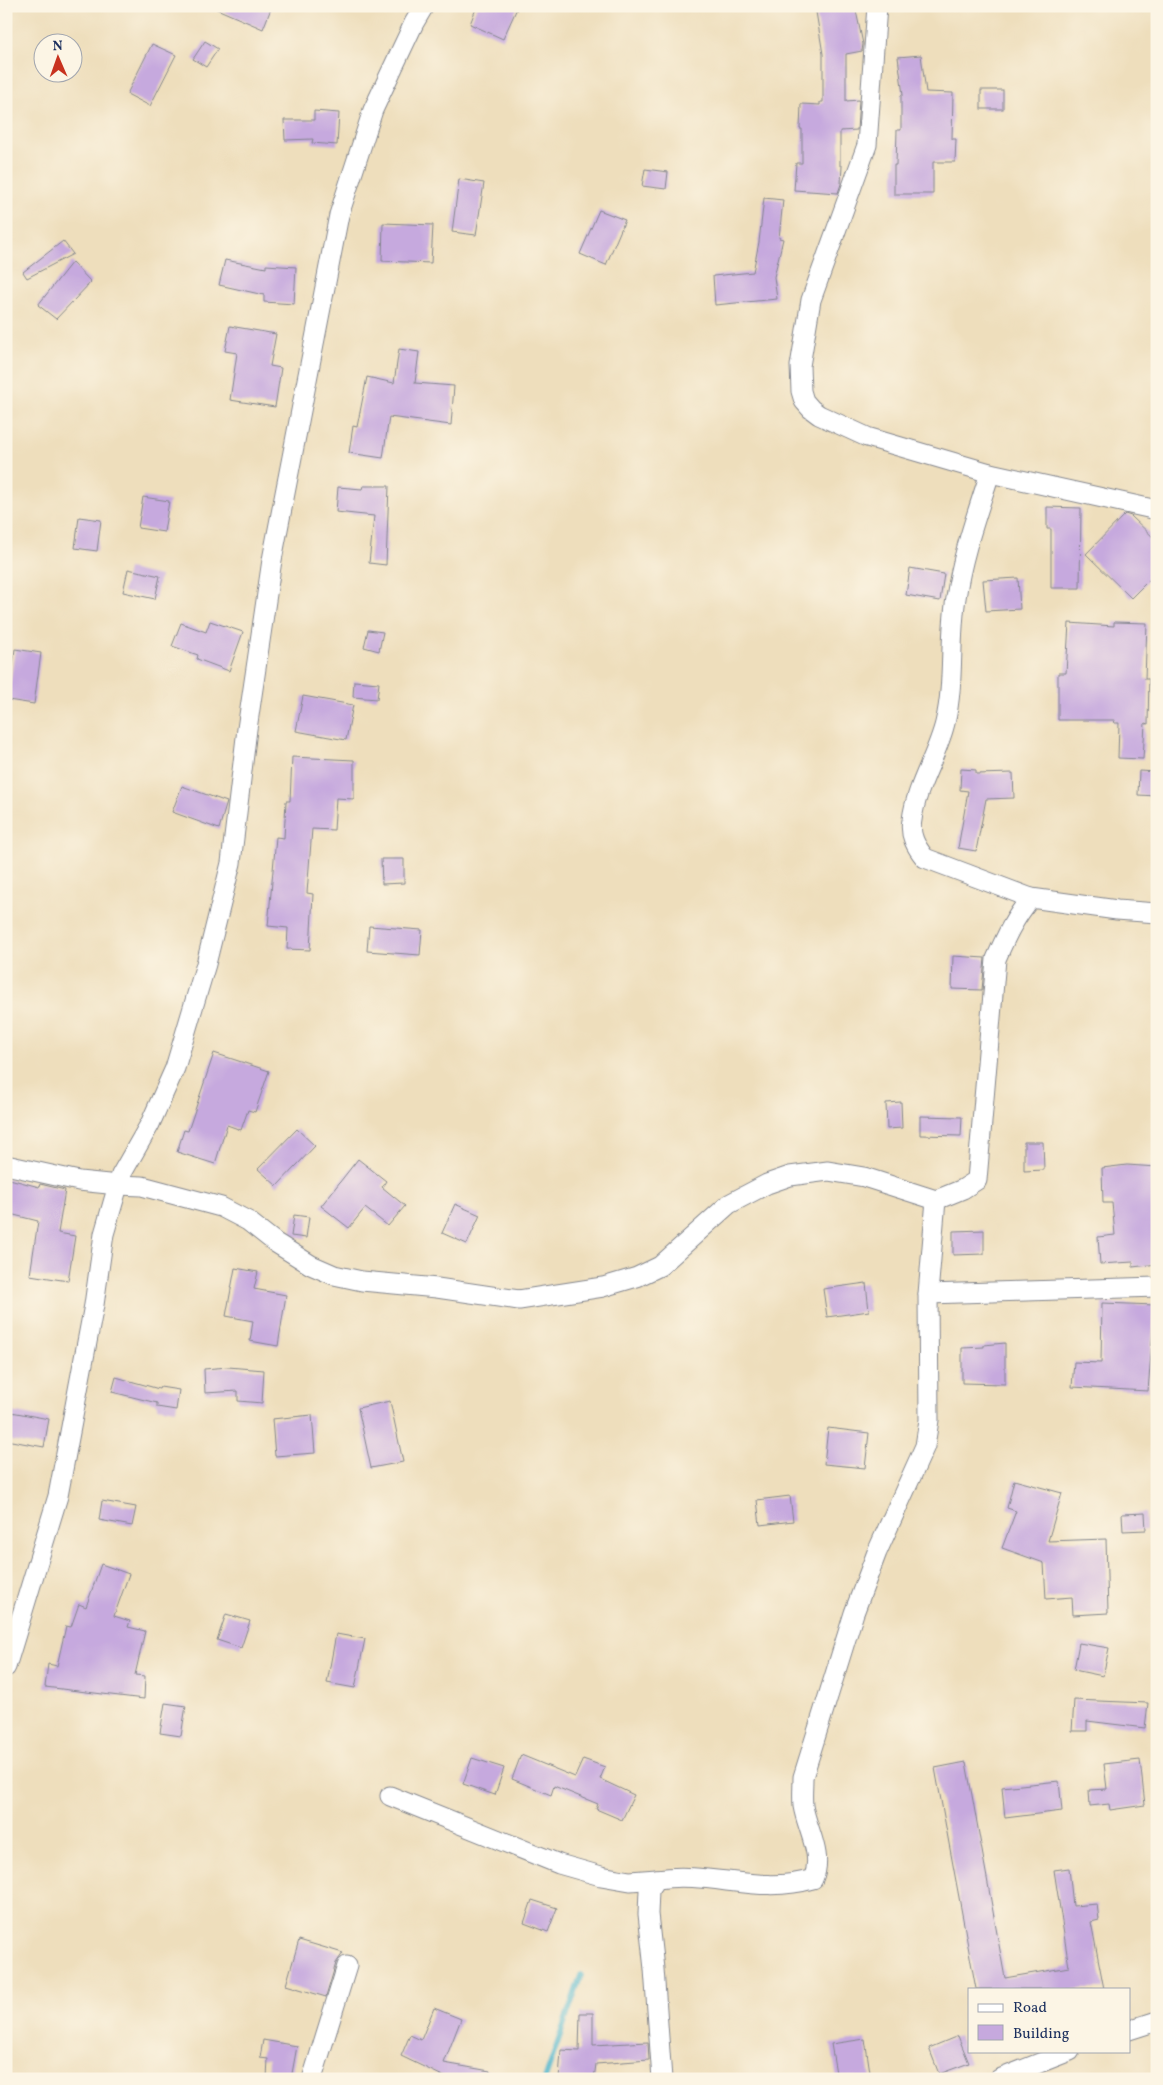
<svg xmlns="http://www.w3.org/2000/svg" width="1163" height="2085" viewBox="0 0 1163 2085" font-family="Vollkorn,serif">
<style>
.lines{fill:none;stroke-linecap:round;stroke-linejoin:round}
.stream{stroke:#4cb4cb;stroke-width:5.5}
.building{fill:#c6a9de}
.street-casing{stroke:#84868d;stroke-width:21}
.street{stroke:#fff;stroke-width:19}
</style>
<rect width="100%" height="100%" fill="#fcf5e5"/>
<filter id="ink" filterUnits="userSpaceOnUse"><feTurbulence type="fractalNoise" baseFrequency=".02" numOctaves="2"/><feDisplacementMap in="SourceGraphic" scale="10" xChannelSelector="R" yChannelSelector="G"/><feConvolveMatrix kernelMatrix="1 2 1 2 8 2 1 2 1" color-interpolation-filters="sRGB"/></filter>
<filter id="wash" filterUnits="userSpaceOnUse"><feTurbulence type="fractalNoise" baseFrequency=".0096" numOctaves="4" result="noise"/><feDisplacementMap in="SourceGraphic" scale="20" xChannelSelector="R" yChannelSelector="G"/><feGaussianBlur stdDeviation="1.12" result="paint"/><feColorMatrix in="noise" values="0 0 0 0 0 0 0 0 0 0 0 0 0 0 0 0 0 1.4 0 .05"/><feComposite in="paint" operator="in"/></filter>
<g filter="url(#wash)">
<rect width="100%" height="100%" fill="#eedebc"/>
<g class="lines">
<path class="stream" d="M545,2079L581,1975"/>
</g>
<g id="blocks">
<g class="building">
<path d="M210,6H272L263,29Z"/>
<path d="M477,6H518L503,39L470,24Z"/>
<path d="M815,6H855L863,44L862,51L846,54V101L859,100L857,130L840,131V166H842L841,184L838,193L794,190L796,163H802V129H800L801,104L820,105V102H823V54Z"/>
<path d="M205,41L218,49L206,67L193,59Z"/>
<path d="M152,44L176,55L150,106L127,94Z"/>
<path d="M921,55L926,92L953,93L952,139H956L955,162H933V194H894V165H896L897,130H901V95H903L898,57Z"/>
<rect x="981" y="90" width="22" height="19"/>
<path d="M314,111L339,113L337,145L312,143L313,139L285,140L284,120H314Z"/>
<path d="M645,169L668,172L666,189L642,186Z"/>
<path d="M459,179L484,183L476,235L452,232Z"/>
<path d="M764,198L783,200L779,238L783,239L774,277L777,299L715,305L713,276L753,272L759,242Z"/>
<path d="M599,210L625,220L606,265L580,254Z"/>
<path d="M383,223L433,225L431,263L382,261Z"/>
<path d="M63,241L73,254L27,278L23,272Z"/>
<path d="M225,260L266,268V265L296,267L294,304L264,302V295L219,285Z"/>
<path d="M72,262L91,282L56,319L38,305Z"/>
<path d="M230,326L276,334L270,366L281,368L275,407L230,400L237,353L225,351Z"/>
<path d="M399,349L419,352L415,383L454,386L451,425L389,417L383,458L349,453L353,426L357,427L367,377L394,383Z"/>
<path d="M363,486H389L386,565L369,563L374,516L336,512L338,487L362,489Z"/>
<path d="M143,497L169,501L164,532L138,528Z"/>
<path d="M1047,507L1081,508L1080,588H1051V529H1047Z"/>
<path d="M1125,514L1131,516L1157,541V572L1131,598L1086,554Z"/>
<path d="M79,517L101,520L97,551L75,548Z"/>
<path d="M910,568L944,574L940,601L906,595Z"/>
<path d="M128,569L160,576L155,599L123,592Z"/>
<path d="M1018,578L1020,609L986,611L983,580Z"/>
<path d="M210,621L243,632L229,671L197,659L198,655L172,646L181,623L206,632Z"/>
<path d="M1114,622L1147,623L1145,679H1149L1148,724L1145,723L1143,759L1118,758L1119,723H1114L1115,720H1058V673H1066L1069,623L1114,626Z"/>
<path d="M368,630L383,632L379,651L364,647Z"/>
<path d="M15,649L41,653L34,704L8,700Z"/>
<path d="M354,681L379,683L377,699L353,697Z"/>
<path d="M303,696L353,705L346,740L296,731Z"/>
<path d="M292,757L354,760V799L336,798L334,830L312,829L307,893L313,894L310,950L287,949L288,928L268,926L276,837L284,838L286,801H290Z"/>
<path d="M961,769L976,770V774L1013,773L1014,798L986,799L976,851L958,848L968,791L960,790Z"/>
<path d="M1139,771L1157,772V796L1138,795Z"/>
<path d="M182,786L227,802L219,829L172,812Z"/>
<path d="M381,859H404V883L382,884Z"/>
<path d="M369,926L422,930L420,955L367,951Z"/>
<path d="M953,956L985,958L982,990L952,989Z"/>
<path d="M214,1053L269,1071L255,1112L248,1110L241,1130L227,1125L215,1164L177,1152L184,1130L188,1131Z"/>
<path d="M901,1102L902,1128L887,1129L886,1103Z"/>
<path d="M920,1116L962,1117L961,1136L920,1135Z"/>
<path d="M297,1129L315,1146L277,1186L258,1169Z"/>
<path d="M1024,1142H1043L1044,1170L1024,1171Z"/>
<path d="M358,1159L386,1181L382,1187L405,1206L388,1226L365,1208L349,1228L321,1206Z"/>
<path d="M1127,1165L1157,1167V1264L1133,1267V1262L1100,1264L1098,1237L1115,1235L1112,1203H1103L1102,1168Z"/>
<path d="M6,1178L39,1187L40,1184L65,1190L58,1233L75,1236L68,1281L30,1275L38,1221L6,1213Z"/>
<path d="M455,1204L480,1215L467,1244L442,1233Z"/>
<path d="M294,1215L309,1217L306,1238L291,1236Z"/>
<path d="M984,1230V1254L953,1255V1231Z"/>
<path d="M235,1268L258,1272L254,1289L286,1295L278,1346L250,1341L253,1321L226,1316Z"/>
<path d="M866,1283L869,1311L827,1317L823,1289Z"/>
<path d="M1102,1303L1155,1305L1148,1391L1072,1387L1074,1362L1101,1363Z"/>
<path d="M1005,1343V1384L962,1383V1348L984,1347V1345Z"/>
<path d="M228,1367L264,1370L262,1403L238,1401V1391L205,1393L204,1369Z"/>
<path d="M116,1377L159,1389L160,1387L179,1390L176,1410L157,1407V1403L112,1392Z"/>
<path d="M390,1401L403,1462L371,1468L358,1408Z"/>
<path d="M6,1411L49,1419L44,1447L6,1440Z"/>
<path d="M312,1415L315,1453L275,1456L272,1419Z"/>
<path d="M828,1428L869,1433L865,1468L824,1464Z"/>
<path d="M1014,1480L1062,1493L1048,1541L1106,1539L1108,1613L1073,1615L1072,1597L1046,1599L1044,1563L1002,1548L1016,1511L1007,1508Z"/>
<path d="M790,1496L793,1521L760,1525L757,1500Z"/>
<path d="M102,1501L136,1507L132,1526L99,1520Z"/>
<path d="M1145,1513L1146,1530L1123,1531L1122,1514Z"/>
<path d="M101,1564L129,1574L114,1616L130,1621L128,1627L145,1631L135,1675L145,1676L144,1699L45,1687L48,1664L57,1666L66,1626L71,1627L79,1604L86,1607Z"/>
<path d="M226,1614L250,1621L241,1648L217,1640Z"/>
<path d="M336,1634L365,1639L355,1688L327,1683Z"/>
<path d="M1079,1643L1109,1648L1103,1676L1074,1670Z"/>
<path d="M1074,1700L1148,1703L1145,1728L1087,1721V1731H1072Z"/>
<path d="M165,1703L186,1706L181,1736L160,1733Z"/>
<path d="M521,1755L575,1777L583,1759L605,1767L600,1779L634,1795L622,1820L596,1809L598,1804L554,1786L551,1795L512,1779Z"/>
<path d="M472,1758L504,1768L495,1795L463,1784Z"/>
<path d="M1140,1760L1145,1805L1110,1810L1109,1804L1090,1806L1089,1790L1107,1789L1104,1764Z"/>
<path d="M966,1762L1005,1978L1069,1967L1054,1870L1069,1868L1073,1906L1097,1904L1099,1920L1091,1922L1104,1989H976L935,1768Z"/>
<path d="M1059,1781L1062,1811L1005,1818L1002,1787Z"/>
<path d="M532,1900L557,1908L548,1932L524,1923Z"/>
<path d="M299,1940L343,1953L336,1963L326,1997L286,1985Z"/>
<path d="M434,2008L461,2019L444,2063L490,2071L489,2079H449L401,2056L410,2035L421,2040Z"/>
<path d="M580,2013H593V2045L648,2042L649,2060L596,2064L594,2079H559L561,2050L579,2051Z"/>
<path d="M958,2036L969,2063L939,2074L929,2048Z"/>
<path d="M865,2039L871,2079H837L831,2044Z"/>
<path d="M263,2040L297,2046L291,2079H267L268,2059L260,2058Z"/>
</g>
</g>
</g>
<g filter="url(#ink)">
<use href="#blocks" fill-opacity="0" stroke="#84868d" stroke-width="1"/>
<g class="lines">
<g class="street-casing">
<g id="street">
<path d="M877,6L867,145L811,300L800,366L801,391L804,401L811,409L819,415L867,437L990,473L1157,510"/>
<path d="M990,473C977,514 962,555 956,598C949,639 955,682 945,723C937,756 916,786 912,820C909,835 916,847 925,858L1031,898"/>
<path d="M6,1165L79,1181L118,1185L142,1186L221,1207L248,1221L276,1243L311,1265L334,1275L362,1281L437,1288L519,1300L603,1287L637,1277L660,1266L729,1204L767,1184L790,1176L828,1171L864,1177L936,1200"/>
<path d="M928,1294L1157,1287"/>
<path d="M6,1667L58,1496L94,1305L104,1234L121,1175L150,1124L175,1068L206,964L231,863L247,729L272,560L339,215L373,110L414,23L424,6"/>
<path d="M390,1796L559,1864L601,1876L630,1881L657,1879"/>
<path d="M1129,2030L1157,2021"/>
<path d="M312,2079L347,1966"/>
<path d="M662,2079L654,1969L648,1914L649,1890L657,1879C712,1871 758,1895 813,1879C824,1855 807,1830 803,1806C802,1797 803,1787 803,1777L854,1613L877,1552L925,1446L929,1420L928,1294L936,1200L963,1189L977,1180L996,959C1006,936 1015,917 1031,898L1117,910L1157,913"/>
<path d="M999,2079L1070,2051"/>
</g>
</g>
<use href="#street" class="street"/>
</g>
</g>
<rect width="1163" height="2085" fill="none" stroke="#fcf5e5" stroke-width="25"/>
<rect x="968" y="1988" width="162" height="65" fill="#fcf5e5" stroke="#a2a6af"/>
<rect x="978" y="2004" width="25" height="8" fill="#ffffff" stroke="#a2a6af"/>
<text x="1013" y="2012" font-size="15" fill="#1b2f5e">Road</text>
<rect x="978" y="2025" width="25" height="15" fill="#c6a9de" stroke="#a2a6af"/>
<text x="1013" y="2038" font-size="15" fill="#1b2f5e">Building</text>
<g transform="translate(58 58) rotate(358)"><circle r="24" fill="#fcf5e5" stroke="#a2a6af"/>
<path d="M0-4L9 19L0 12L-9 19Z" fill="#c8321e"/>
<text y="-8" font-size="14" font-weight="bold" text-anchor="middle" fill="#1b2f5e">N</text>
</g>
</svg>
